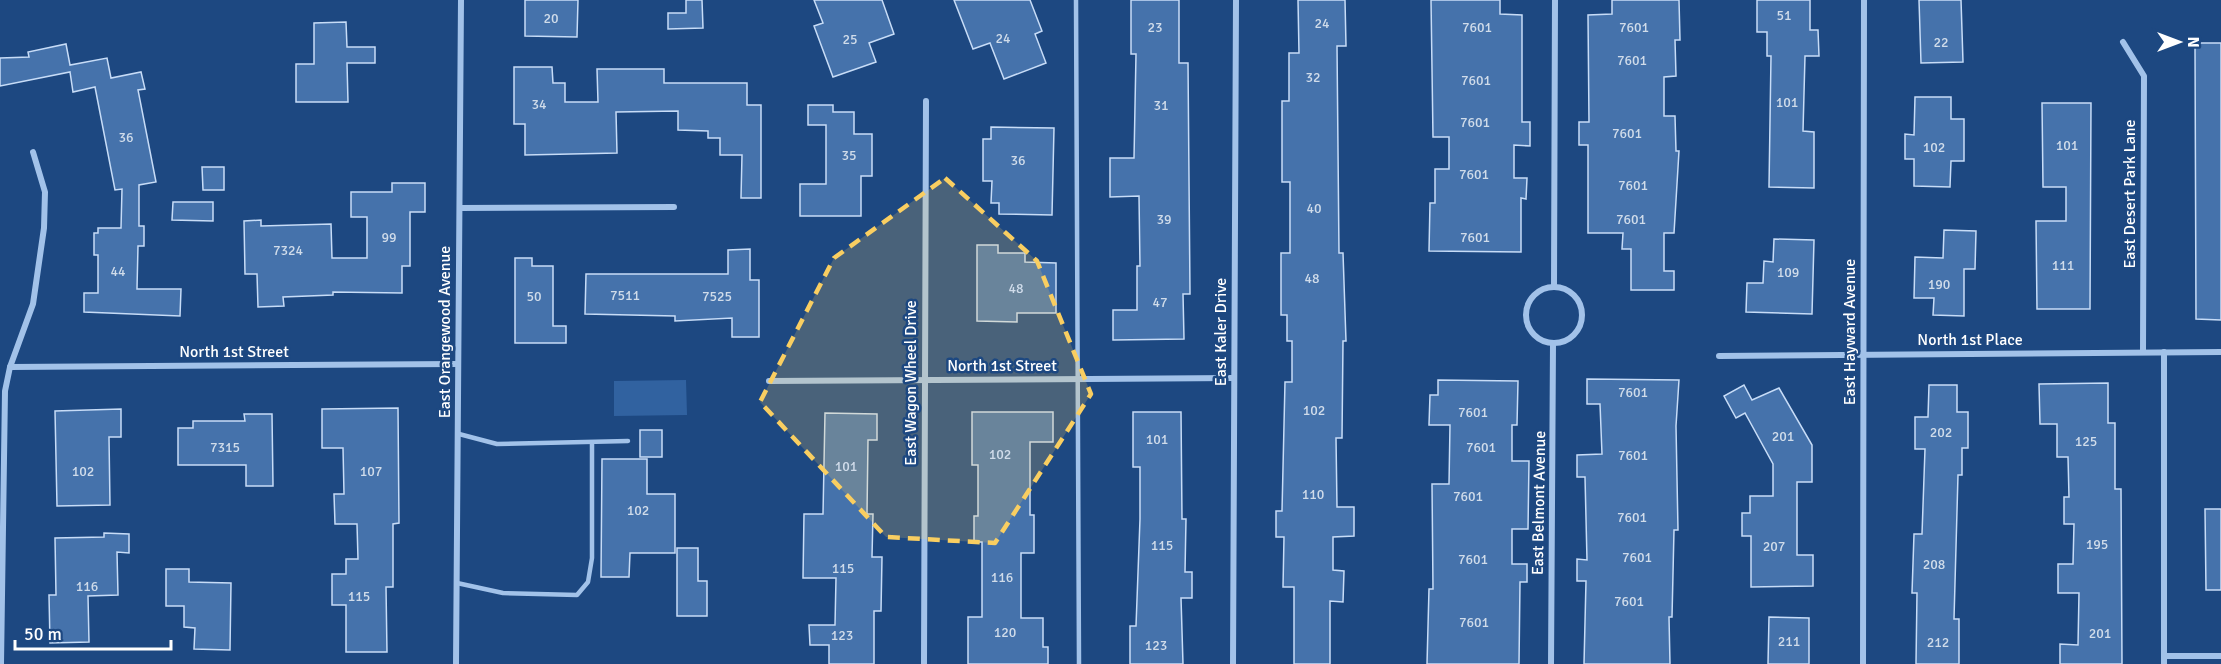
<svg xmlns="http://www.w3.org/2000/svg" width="2221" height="664" viewBox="0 0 2221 664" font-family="Signika,sans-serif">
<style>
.green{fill:#3162a0}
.building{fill:#4572ab;stroke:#c7dcf7;stroke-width:1.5}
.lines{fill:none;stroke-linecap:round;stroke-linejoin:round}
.service{stroke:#a2c2e9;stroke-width:4.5}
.minor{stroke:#a2c2e9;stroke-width:6}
.marked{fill:#f9ce61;fill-opacity:0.2;stroke:#f9ce61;stroke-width:4.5;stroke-dasharray:12 8;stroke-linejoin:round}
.labels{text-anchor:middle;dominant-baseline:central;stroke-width:5;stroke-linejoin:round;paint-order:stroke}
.number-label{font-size:14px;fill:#d0dcea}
.street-label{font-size:16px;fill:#fff;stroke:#1d4881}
</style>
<rect width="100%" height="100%" fill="#1d4881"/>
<path class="green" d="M686,380L687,415L614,416V381Z"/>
<g class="building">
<path d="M525,0H578L577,37L525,36Z"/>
<path d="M686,0H702L703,28L668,29V13H686Z"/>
<path d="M814,0H882L894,34L869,43L876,62L833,77L814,26L823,23Z"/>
<path d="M954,0H1030L1042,31L1035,34L1046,63L1004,79L990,43L973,49Z"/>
<path d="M1131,0H1179V63H1188L1190,294H1183L1184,339L1113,340V310H1137V266H1140L1139,196L1110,197V158H1134L1136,54H1131Z"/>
<path d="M1298,0H1345L1346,46H1337L1339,253H1343L1346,341H1343L1342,438H1336L1337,507H1354V536L1333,537V570L1344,571L1343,602L1330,601V664H1294V587H1283L1284,537H1276V511H1282L1285,382H1292V341H1287V315H1281V253H1290V182H1282V101H1289V53H1299Z"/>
<path d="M1431,0H1500V14L1522,15V122H1530V146L1514,145V178H1527L1526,199L1521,198V252L1429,251L1430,203H1435V169H1449V137H1433Z"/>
<path d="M1612,0H1679L1680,40H1675L1676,76L1664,77V116H1675L1676,151H1679L1674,233H1664V271H1674V290H1631V249H1622L1623,233H1588V145H1579V122H1589L1588,15L1612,14Z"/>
<path d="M1757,0H1810V30H1818L1819,56H1805L1803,131L1814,132V188L1769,187L1771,56H1767V32H1757Z"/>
<path d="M1919,0H1961L1963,62L1921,63Z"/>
<path d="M346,22L347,47H375V63H347L348,102H296V64H314V23Z"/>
<path d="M2195,43H2221V320L2196,319Z"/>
<path d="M66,44L70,65L107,58L111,78L141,72L145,89L138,90L156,182L139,185V226H144V246H138L137,289H181L180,316L84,312V293H98V255H94V233H98V228H121L122,189L115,190L95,87L73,92L70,72L0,86V58L29,57L28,52Z"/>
<path d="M514,67H552L553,83H565V102H598L597,69H664V83H747V105H761V198H741L742,155H720V138H708V131L678,130V111L616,112L617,153L525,155V124H514Z"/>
<path d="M1915,97H1951V119H1964V161H1951L1950,187L1914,186V159H1905V134L1914,135Z"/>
<path d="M2042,103H2091L2090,309H2037L2036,221H2066V187H2043Z"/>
<path d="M808,105H833V112H854V134H872V176H861V216H800V184H826V125H808Z"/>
<path d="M991,127L1054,128L1052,215L999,214V203H991L992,181H983V139H991Z"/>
<path d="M202,167H224V190H203Z"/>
<path d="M392,183H425V212H410V266H402V293L333,292V295L283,297L284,306L258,307L257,274H245L244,221L261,220V226L331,224L332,258H367V217H351V192H392Z"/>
<path d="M173,202H213V221L172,220Z"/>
<path d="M1944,230L1976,231L1975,269H1964V316L1933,315L1934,298H1914L1915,257L1943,258Z"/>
<path d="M1774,239L1814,240L1812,314L1746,312L1747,283H1763L1764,261L1773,262Z"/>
<path d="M977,245H998V253H1025V262L1056,263V313H1017V322L977,321Z"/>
<path d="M750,249V280H759V337H732V318L675,321V316L585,314L586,274H728V250Z"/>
<path d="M515,258H532V266H553V326H566V343H515Z"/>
<path d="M1587,379L1679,380L1676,426L1678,530H1674L1672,617H1669L1670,664H1584L1586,581H1577V559L1587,560L1585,477H1577V455L1602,454L1600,404H1587Z"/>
<path d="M1438,380L1518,381L1517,425H1512V461H1529L1528,529H1512V564H1527V582H1520L1519,664H1427L1429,589H1433L1432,484H1449L1450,425H1429L1430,395H1438Z"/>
<path d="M2108,383V423H2115V489H2121L2122,664H2060V644L2078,645L2079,593H2058V564H2073L2074,524H2064V497H2069L2068,457H2057V424H2040L2039,384Z"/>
<path d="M1744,385L1752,400L1779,388L1812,445V482H1797V555H1813V586L1751,587V536H1742V513H1750V496H1773V464L1745,413L1736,418L1724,396Z"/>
<path d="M1929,385H1957V412H1968V448H1962V475H1958L1954,619H1959V664H1916L1917,593H1912L1914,534H1922L1925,449H1915V417H1928Z"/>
<path d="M398,408L399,523L393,524V587H386L387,652H346V605H332V574H346V559H358L357,524H335L334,494H344L343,448H322V409Z"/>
<path d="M121,409V437H109L110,505L57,506L55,411Z"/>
<path d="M972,412H1053V442H1030V515H1034V553H1021V618H1043V647H1048V664H968V617H982V542H974V516H978V465H972Z"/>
<path d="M1133,412H1181L1182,519H1186L1185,572H1192V598H1181L1183,664H1130V626H1136L1140,519V467H1133Z"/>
<path d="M825,413L877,414V440H868L867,514H873L872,557H882L881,611H874V664H829V645H810L809,625H835L836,578H803L804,514H823Z"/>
<path d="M244,414H272L273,486H246V465H178V428H193V421H245Z"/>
<rect x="640" y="430" width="22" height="27"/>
<path d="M602,459H647V494H675V553H630L629,577H601Z"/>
<path d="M2205,509H2221V590H2206Z"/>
<path d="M104,533L129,534V553L117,552L118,595L88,596L89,642L50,643L49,595H56L55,538L104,537Z"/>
<path d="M677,548H698V581H707V616H677Z"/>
<path d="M166,569H189V582L231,583L230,650L194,649L195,628L184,627V606H166Z"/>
<path d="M1769,617L1809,618V664H1768Z"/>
</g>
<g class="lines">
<g class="service">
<path d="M1076,0L1079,664"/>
<path d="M459,434L497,444L628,441"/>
<path d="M457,583L503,593L577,595L588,582L592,558V443"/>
</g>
<g class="minor">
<path d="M2123,42L2144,76L2143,352"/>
<path d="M460,208L674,207"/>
<path d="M1554,286L1555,0"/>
<circle cx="1554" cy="315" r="28"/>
<path d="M1719,356L2221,352"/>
<path d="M10,367L457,364"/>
<path d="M769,381L1234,378"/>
<path d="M2164,656H2221"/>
<path d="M1,664L5,391L10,367L33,304L44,228L45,192L33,152"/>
<path d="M456,664L461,0"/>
<path d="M924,664L926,101"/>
<path d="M1233,664L1236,0"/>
<path d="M1551,664L1553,343"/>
<path d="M1863,664L1864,0"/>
<path d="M2164,664V352"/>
</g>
</g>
<path class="marked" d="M945,178L1037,261L1091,394L995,543L886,537L760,402L834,258Z"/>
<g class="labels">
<g class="number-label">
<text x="1784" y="15">51</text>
<text x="551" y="18">20</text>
<text x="1322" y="23">24</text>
<text x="1155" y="27">23</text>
<text x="1477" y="27">7601</text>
<text x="1634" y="27">7601</text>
<text x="1003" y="38">24</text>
<text x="850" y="39">25</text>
<text x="1941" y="42">22</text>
<text x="1632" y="60">7601</text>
<text x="1313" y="77">32</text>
<text x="1476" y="80">7601</text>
<text x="1787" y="102">101</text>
<text x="539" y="104">34</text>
<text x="1161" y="105">31</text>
<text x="1475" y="122">7601</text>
<text x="1627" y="133">7601</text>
<text x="126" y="137">36</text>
<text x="2067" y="145">101</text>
<text x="1934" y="147">102</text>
<text x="849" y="155">35</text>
<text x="1018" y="160">36</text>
<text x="1474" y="174">7601</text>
<text x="1633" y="185">7601</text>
<text x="1314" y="208">40</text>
<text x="1164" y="219">39</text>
<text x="1631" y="219">7601</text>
<text x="389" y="237">99</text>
<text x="1475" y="237">7601</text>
<text x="288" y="250">7324</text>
<text x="2063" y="265">111</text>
<text x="118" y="271">44</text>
<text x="1788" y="272">109</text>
<text x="1312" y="278">48</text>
<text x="1939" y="284">190</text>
<text x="1016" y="288">48</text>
<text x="625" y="295">7511</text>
<text x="534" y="296">50</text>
<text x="717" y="296">7525</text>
<text x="1160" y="302">47</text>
<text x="1633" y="392">7601</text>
<text x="1314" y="410">102</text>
<text x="1473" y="412">7601</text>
<text x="1941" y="432">202</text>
<text x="1783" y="436">201</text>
<text x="1157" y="439">101</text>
<text x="2086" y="441">125</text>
<text x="225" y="447">7315</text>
<text x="1481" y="447">7601</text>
<text x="1000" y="454">102</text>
<text x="1633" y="455">7601</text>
<text x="846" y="466">101</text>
<text x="83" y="471">102</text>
<text x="371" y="471">107</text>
<text x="1313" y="494">110</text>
<text x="1468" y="496">7601</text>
<text x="638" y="510">102</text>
<text x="1632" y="517">7601</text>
<text x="2097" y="544">195</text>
<text x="1162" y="545">115</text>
<text x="1774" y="546">207</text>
<text x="1637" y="557">7601</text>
<text x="1473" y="559">7601</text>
<text x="1934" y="564">208</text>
<text x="843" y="568">115</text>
<text x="1002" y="577">116</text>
<text x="87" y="586">116</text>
<text x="359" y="596">115</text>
<text x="1629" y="601">7601</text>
<text x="1474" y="622">7601</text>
<text x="1005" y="632">120</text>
<text x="2100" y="633">201</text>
<text x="842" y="635">123</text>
<text x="1789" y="641">211</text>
<text x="1938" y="642">212</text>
<text x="1156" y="645">123</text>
</g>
<g class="street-label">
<text transform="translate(2130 194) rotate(-90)">East Desert Park Lane</text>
<text transform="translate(445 332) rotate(-90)">East Orangewood Avenue</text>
<text transform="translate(1221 332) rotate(-90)">East Kaler Drive</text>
<text transform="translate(1850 332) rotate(-90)">East Hayward Avenue</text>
<text x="1970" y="340">North 1st Place</text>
<text x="234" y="352">North 1st Street</text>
<text x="1002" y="366">North 1st Street</text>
<text transform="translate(911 383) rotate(-90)">East Wagon Wheel Drive</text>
<text transform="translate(1539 503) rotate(-89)">East Belmont Avenue</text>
</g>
</g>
<g transform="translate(2179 42) rotate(90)" stroke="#1d4881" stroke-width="4.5" paint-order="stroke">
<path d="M0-4.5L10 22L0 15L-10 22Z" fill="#ffffff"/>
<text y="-9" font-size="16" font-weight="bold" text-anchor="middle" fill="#ffffff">N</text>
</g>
<path d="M15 640v9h156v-9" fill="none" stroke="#ffffff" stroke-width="3"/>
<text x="24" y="640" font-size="18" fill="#ffffff" stroke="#1d4881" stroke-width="4.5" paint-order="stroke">50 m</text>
</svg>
